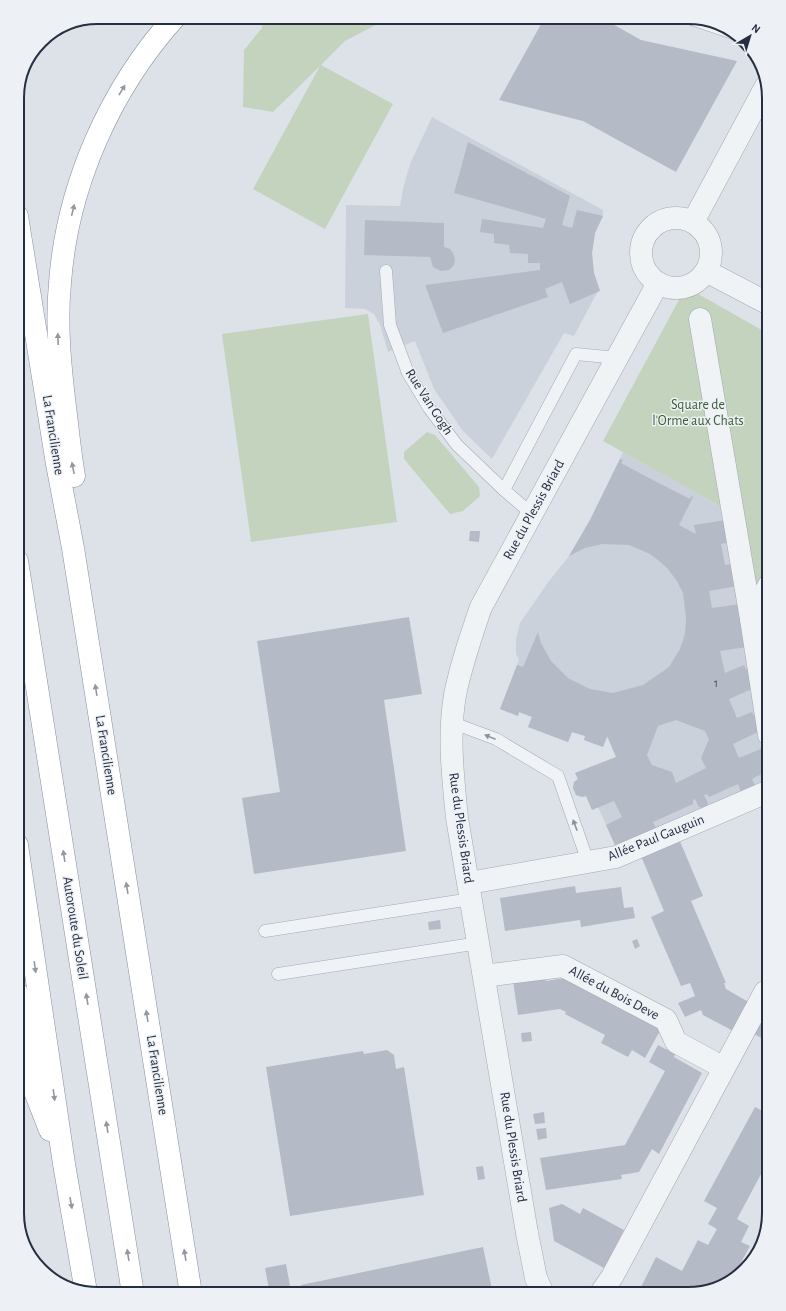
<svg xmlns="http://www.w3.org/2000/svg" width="786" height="1311" viewBox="0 0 786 1311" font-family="'Alegreya Sans',sans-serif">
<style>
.built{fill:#cbd1db}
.green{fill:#c3d3be}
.building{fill:#b4bbc6;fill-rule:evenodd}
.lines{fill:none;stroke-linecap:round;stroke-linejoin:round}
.lane-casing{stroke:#a2a9b3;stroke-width:13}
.street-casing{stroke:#a2a9b3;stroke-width:23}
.highway-casing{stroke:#848fa0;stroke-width:23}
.lane{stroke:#f0f3f6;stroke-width:12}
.street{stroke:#f0f3f6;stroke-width:22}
.highway{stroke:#fff;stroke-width:22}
.oneway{fill:#9297a0}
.oneway2{fill:#8a919b}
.labels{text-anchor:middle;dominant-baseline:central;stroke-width:3;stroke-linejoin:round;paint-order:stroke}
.number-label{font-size:12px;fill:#495262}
.street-label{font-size:14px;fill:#252f40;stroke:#edf1f6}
.park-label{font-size:14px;fill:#3a5d32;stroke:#edf1f6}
.rim{fill:none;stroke:#252f40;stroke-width:2}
</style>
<rect width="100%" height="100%" fill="#dde2e9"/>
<g class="built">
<path d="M432,117L603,210V216L595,233L592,253L594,273L600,291H598L574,336L564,333L492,459L463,431L434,389L415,341L388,352L380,325L374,314L365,309L345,308L346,205L400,206L403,189L410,164Z"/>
<path d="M623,452L725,509L766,781L615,845L598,807L592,810L586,796L582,797L576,795L573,788L574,782L578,779L575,773L616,757L608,736L603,747L584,740L585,736L572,732L568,742L528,727L532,717L519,712L518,716L500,709L519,660L516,654V639L520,623L549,581L569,556L590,520Z"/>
</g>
<g class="green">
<path d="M260,17H391L345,41L321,65L393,104L325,229L253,189L320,66L273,112L243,107L244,50L262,28Z"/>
<path d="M693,291L769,334V570L743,618L725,509L603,441L681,296Z"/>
<path d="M368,314L397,522L251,542L222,334Z"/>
<path d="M427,432L435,435L479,487L480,496L463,511L450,514L404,459V452Z"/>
</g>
<g class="building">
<path d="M545,17H600L641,40L737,61L676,172L583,121L499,100Z"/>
<path d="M468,142L570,196L562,225L572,228L577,210L603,216L595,233L592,253L594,273L600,291L570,304L562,282L545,289L548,297L443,333L425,285L540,270V263H528V254L510,253L509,245L494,243V234L480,232L482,219L543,228L546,219L454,193Z"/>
<path d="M365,220L444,223V247L450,249L453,253L455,259L454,265L449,270L441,271L433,267L430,257L364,255Z"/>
<path d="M620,459L623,460L621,463L647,477L690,499L691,496L693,497L679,525L696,534L694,525L726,520L730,542L721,544L725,565L733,564L737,586L709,591L712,608L740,604L747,647L720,651L725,673L744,665L746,669L749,670L752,689L729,699L737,718L752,712L754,716L756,715L758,732L733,744L739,758L761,749L765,772L752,779L755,786L741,792L738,784L709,797L707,794L704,795L708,803L706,807L703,808L699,807L695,799L693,800V804L653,822L656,828L615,845L606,825L622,817L614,801L592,810L586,796L582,797L576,795L573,788L574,782L578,779L575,773L616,757L607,736L603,747L584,740L585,736L572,732L568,742L528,727L532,717L519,712L518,716L500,709L517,665L523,667L538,632L541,643L551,661L568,678L590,689L613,693L643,685L669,667L680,649L685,634L686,618L683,593L677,581L667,568L658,560L650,554L629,545L602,544L585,548L569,556L590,520ZM676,720L705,731L709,739L701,758L706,768L676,783L672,772L652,765L647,755L658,726Z"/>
<path d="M470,531H480L479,542L469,541Z"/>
<path d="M409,617L422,694L384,700L406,851L254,874L242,798L280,792L257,641Z"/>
<path d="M679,839L703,896L691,901L726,983H724L726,989L752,1004L737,1033L703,1015L701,1010L685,1017L678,1003L695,996L690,983L681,986L651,917L664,911L641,856Z"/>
<path d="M575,886L576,893L621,887L624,908L633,907L635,918L581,927L580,920L505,931L500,898Z"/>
<path d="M440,920L441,929L429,930L428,922Z"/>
<path d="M637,939L640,946L635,949L632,941Z"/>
<path d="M545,976L546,981L564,978L662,1027L645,1058L632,1050L628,1057L601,1043L605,1035L565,1014L566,1012L560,1009L518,1015L513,981Z"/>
<path d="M765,1006L769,1008V1042L750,1032Z"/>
<path d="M531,1032L532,1041L522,1042L521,1033Z"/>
<path d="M658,1045L675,1054L674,1057L702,1073L659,1154L652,1149L639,1172L621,1175L622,1179L546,1190L540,1158L625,1145L665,1071L649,1062Z"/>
<path d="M387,1050L394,1055L396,1069L404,1067L424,1195L290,1216L266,1067L363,1051L364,1054Z"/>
<path d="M755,1107L769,1114V1159L737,1219L749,1226L741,1242L750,1246L733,1277L724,1286L688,1294H675L678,1290L673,1287L670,1294H649L640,1289L656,1257L682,1271L698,1240L708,1245L717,1229L708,1224L717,1208L704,1201Z"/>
<path d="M544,1112L545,1123L535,1124L533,1114Z"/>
<path d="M546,1128L547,1138L538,1140L536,1129Z"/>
<path d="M483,1166L485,1179L478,1180L476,1167Z"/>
<path d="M562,1204L580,1214L583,1208L624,1230L604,1268L554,1241L549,1208Z"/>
<path d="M766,1220H767L763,1234L759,1232Z"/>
<path d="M483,1247L493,1294H302L301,1285Z"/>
<path d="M286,1264L290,1286L269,1289L265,1268Z"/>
</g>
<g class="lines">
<g class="lane-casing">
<g id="lane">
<path d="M686,17L736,34"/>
<path d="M386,271L390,325L408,373L429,408L457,445L504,490"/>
<path d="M532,514L504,490L576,354L617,358"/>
<path d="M453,723L496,739L558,776L588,862"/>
<path d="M265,931L471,899"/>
<path d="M278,974L479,943"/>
</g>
</g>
<g class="street-casing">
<g id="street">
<circle cx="676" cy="253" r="35"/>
<path d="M693,222L766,86"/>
<path d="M706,271L769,304"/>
<path d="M700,319L751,619"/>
<path d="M769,735L751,619L769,585"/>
<path d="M469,883L616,857L769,791"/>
<path d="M484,976L563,966L666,1020L676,1042L724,1068"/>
<path d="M543,1294L536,1278L527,1233L457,818C453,777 448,736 455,695C461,665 471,636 481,607L658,283"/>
<path d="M600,1294L612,1277L765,992"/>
</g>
</g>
<g class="highway-casing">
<g id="highway">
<path d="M17,216L57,464L73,548L191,1294"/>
<path d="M74,476C70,453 68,430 65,407C60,365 56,324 60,283C67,186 110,89 175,17"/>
<path d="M17,561L133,1294"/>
<path d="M17,845L64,1164L86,1292"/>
<path d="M17,993L34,1089L50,1130"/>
</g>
</g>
<use href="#lane" class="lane"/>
<use href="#street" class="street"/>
<use href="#highway" class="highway"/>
</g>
<defs><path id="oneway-solid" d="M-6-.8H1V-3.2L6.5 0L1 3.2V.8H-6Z"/></defs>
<g class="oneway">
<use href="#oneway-solid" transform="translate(122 90) rotate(-59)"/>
<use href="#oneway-solid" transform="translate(73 210) rotate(-76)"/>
<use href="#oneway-solid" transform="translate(58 339) rotate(-92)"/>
<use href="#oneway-solid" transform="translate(73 468) rotate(-101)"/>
<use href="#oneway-solid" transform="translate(96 690) rotate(-99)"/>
<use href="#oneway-solid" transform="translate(64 856) rotate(-99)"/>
<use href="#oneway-solid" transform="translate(127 888) rotate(-99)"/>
<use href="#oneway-solid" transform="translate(35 967) rotate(82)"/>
<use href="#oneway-solid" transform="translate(87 999) rotate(-99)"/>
<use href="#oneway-solid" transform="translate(147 1016) rotate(-99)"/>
<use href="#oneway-solid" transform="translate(54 1095) rotate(82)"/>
<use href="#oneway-solid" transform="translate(107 1127) rotate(-99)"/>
<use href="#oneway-solid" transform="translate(71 1203) rotate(80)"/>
<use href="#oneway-solid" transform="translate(128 1255) rotate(-99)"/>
<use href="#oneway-solid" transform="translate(185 1255) rotate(-99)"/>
</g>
<g class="oneway2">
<use href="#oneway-solid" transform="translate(490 737) rotate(-158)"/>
<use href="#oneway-solid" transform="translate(575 825) rotate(-110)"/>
</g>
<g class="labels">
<g class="number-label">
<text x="716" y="683">1</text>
</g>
<g class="street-label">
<text transform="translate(429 402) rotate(57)">Rue Van Gogh</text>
<text transform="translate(53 435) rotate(81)">La Francilienne</text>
<text transform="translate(534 510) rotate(-61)">Rue du Plessis Briard</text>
<text transform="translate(106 755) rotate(81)">La Francilienne</text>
<text transform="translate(461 828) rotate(82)">Rue du Plessis Briard</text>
<text transform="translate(656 838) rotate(-22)">Allée Paul Gauguin</text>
<text transform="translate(75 928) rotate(81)">Autoroute du Soleil</text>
<text transform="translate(614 993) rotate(28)">Allée du Bois Deve</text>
<text transform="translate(157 1075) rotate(81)">La Francilienne</text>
<text transform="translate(513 1147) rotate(81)">Rue du Plessis Briard</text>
</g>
<g class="park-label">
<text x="698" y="405">Square de<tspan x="698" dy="16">l'Orme aux Chats</tspan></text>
</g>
</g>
<path d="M0 0H786V1311H0ZM98 24H688A74 74 0 0 1 762 98V1213A74 74 0 0 1 688 1287H98A74 74 0 0 1 24 1213V98A74 74 0 0 1 98 24Z" fill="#edf1f6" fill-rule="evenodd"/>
<path class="rim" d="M98 24H688A74 74 0 0 1 762 98V1213A74 74 0 0 1 688 1287H98A74 74 0 0 1 24 1213V98A74 74 0 0 1 98 24Z"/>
<g transform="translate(750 36) rotate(38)" stroke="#edf1f6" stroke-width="3" paint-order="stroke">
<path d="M0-3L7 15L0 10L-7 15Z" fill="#252f40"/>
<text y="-6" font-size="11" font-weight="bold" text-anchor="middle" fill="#252f40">N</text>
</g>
</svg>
